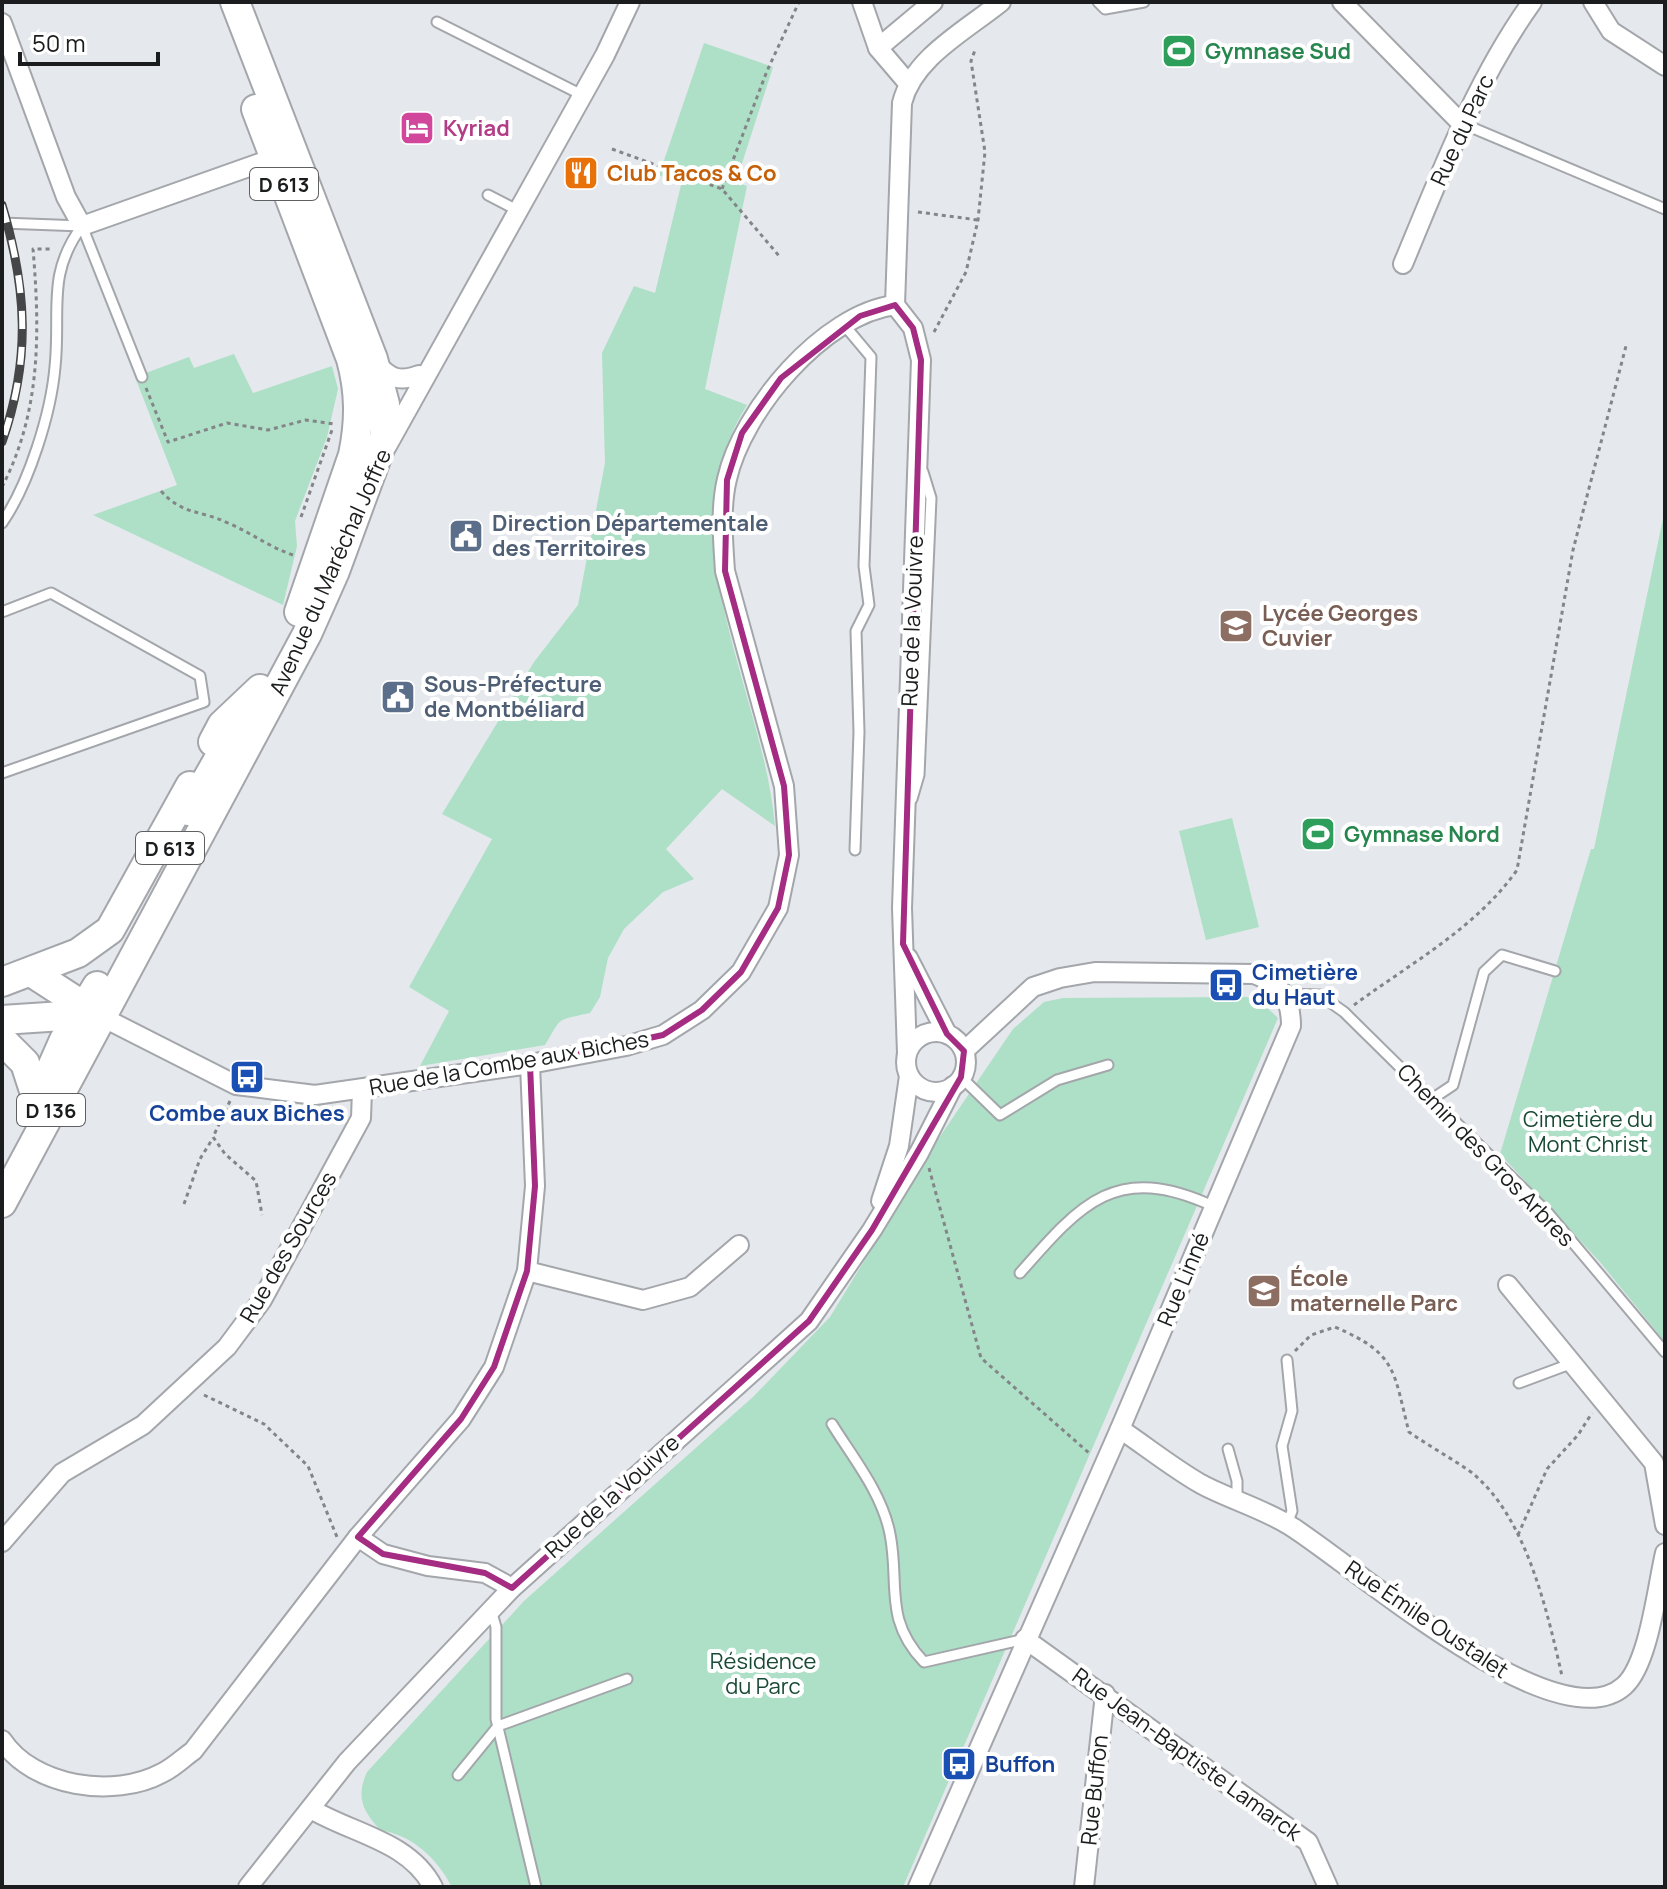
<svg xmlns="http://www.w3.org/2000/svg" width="1667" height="1889" viewBox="0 0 1667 1889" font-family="Manrope,sans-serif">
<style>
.green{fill:#ade0c6}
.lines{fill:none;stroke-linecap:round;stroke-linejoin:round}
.service-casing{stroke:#a3a6aa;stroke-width:13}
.minor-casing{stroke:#a3a6aa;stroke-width:22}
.primary-casing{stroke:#a3a6aa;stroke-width:32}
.path{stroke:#838588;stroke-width:3;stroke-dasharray:4 4;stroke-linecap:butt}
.service{stroke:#fff;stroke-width:9}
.minor{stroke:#fff;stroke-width:18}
.primary{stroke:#fff;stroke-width:28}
.rail-casing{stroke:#444647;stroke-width:9}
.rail{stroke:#fff;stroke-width:6;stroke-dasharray:18;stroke-linecap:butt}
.marked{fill:none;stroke:#a42c82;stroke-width:6;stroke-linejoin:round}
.labels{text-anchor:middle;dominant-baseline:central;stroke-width:8;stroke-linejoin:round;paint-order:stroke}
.shield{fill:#fff;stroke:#5f6061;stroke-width:2}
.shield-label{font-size:20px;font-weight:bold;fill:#1b1c1d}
.leisure-label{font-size:22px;font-weight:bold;fill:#27864d;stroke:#fff;text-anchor:start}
.hotel-label{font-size:22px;font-weight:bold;fill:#b23c85;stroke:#fff;text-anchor:start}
.street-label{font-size:22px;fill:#1b1c1d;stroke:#fff}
.food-label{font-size:22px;font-weight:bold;fill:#c56008;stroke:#fff;text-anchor:start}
.service-label{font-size:22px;font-weight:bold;fill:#4e5e75;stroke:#fff;text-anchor:start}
.education-label{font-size:22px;font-weight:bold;fill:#785e54;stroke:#fff;text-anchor:start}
.transit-label{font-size:22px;font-weight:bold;fill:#164399;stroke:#fff;text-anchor:start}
.park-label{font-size:22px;fill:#184935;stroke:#fff}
</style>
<rect width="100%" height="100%" fill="#e5e8ec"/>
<g class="green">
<path d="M704,43L773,67L736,182L747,186L705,389L747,405C663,538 763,688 775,826L722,789L666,849L694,879L663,892L624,929L608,958L600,997L590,1013C554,1021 563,1016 545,1045L420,1066L449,1011L409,987L492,839L442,814L534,662L578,605L605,463L602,353L634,286L655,293L681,185L659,175Z"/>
<path d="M234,354L253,393L332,366L338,389L327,437L295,521L297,546L283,605L93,515L177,485L135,377L189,357L194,368Z"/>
<path d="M1665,509V1342L1600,1262L1500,1154L1591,849H1594Z"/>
<path d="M1232,818L1259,927L1206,940L1179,831Z"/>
<path d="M1247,997L1263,1004L1278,1018L903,1887H452C437,1858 412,1835 380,1830C362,1810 356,1797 367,1772L524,1601L754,1396L830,1317L941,1135L1013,1029L1044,1002L1063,998Z"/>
</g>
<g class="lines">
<g class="service-casing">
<g id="service">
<path d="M1098,2L1105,9L1144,2"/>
<path d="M437,22L582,95"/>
<path d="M1461,123L1665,209"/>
<path d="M488,195L517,210"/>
<path d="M2,223L82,226"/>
<path d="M82,226L142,377"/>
<path d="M845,326L871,357L864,566L869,605L856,631L859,732L855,850"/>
<path d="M2,523C29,484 51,413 55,367C61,310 46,275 82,226"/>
<path d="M2,612L51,593L200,676L204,702L2,773"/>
<path d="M912,799L919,775L931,498L923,472"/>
<path d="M1285,994L1320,995L1344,1012L1548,1213L1665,1352"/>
<path d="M961,1077L1000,1115L1057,1080L1108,1065"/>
<path d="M1432,1099L1453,1085L1484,972L1502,955L1555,971"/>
<path d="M1020,1273C1082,1202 1117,1162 1213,1206"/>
<path d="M1287,1360L1292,1411L1282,1446L1292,1511L1287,1524"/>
<path d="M1519,1383L1570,1364"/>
<path d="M832,1424C853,1458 882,1493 890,1534C900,1584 883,1619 924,1662L1025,1639"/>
<path d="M1228,1449L1237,1481V1500"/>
<path d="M491,1610L496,1627V1719L536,1887"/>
<path d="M458,1775L498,1726L627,1679"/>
</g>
</g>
<g class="minor-casing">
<g id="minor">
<path d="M862,2L878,48L907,82"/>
<path d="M1342,2L1461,123"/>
<path d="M1593,2L1611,31L1665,66"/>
<path d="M2,23L66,197L82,226L274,158"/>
<path d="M878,48L933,2"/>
<path d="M1403,264C1441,173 1475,82 1532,2"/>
<path d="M895,305L913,328L921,360L902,908L907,1053"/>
<path d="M895,305L902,103C913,58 965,31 1001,2"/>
<path d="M377,364C390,379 400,382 419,375"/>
<path d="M387,446L605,55L630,2"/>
<path d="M908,958L947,1034"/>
<path d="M100,1016L236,1085L315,1095L530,1064L626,1046L663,1035L702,1010L741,972L778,908L789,855L784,786L725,571C723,541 720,508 727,479C742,411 823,314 895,305"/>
<circle cx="936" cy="1062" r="30"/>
<path d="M881,1201L899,1146L909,1076"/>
<path d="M527,1271L643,1300L690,1287L739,1245"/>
<path d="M1508,1285L1654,1463L1665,1525"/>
<path d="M1120,1429C1147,1447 1173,1468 1201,1484C1229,1499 1261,1508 1289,1525C1351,1563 1557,1746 1624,1686C1649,1664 1657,1587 1665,1553"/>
<path d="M358,1537L383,1554L428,1566L485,1573L512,1588"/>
<path d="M2,1542L62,1473L143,1425L227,1347L262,1300L361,1118L362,1090"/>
<path d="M1025,1639L1308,1842L1328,1887"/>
<path d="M2,1740C33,1787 114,1799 162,1773C173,1768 183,1758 193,1751L358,1537L461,1419L494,1367L527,1271L535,1186L530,1064"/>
<path d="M311,1809C353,1834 409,1841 433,1887"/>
<path d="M248,1887L347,1762L512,1588L809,1321L872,1230L919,1153L953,1086"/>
<path d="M918,1887L1120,1429L1291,1026C1291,997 1281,984 1254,974L1095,972L1060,978L1033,987L964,1051"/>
<path d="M1084,1887L1105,1694"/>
</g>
</g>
<g class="primary-casing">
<g id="primary">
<path d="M256,109L351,359C360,392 360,421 353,455L299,612"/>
<path d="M213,742L222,725L260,689"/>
<path d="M189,811L234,732"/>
<path d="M31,972L96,1014"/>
<path d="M2,982L78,953L110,930L190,786"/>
<path d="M2,1020L63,1016L83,1008"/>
<path d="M2,1040L25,1063L37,1100"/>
<path d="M37,1101L64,1040L97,986"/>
<path d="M2,1203L307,634L335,571L385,435V404L373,359L235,2"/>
</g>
</g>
<g class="path">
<path d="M612,149L722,189L780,257"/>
<path d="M722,189L767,71L799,2"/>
<path d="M918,212L978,220"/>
<path d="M934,332L966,272L978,220L985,152L971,61L975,50"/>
<path d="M146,388L168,442L227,423L268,430L306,420L334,424"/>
<path d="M2,487C41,412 40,332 33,249H53"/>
<path d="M161,491C182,515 201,510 228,523C252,533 270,548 296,556"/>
<path d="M301,517L332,430"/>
<path d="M1354,1005C1411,963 1476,928 1517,870L1573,550L1626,346"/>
<path d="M230,1101L213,1137L225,1154L256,1181L262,1215"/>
<path d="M929,1168L981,1358L1089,1453"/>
<path d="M184,1204L200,1159L213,1138"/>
<path d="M1295,1351L1311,1335L1335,1327C1398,1354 1393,1371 1409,1432C1429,1446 1451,1458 1471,1472C1526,1516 1547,1610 1562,1676"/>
<path d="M204,1395L264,1424L308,1466L337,1537"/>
<path d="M1518,1535L1547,1469L1578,1435L1592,1413"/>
</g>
<use href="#service" class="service"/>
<use href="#minor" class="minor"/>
<use href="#primary" class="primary"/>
<g class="rail-casing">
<path id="rail" d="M2,205C27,289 31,359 2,442"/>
</g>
<use href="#rail" class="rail"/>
</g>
<path class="marked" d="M895,305L913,328L921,360L903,944L947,1034L964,1051L961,1077L872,1230L809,1321L512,1588L485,1573L383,1554L358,1537L461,1419L494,1367L527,1271L535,1186L530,1064L663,1035L702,1010L741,972L778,908L789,855L784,786L725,571L727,480L742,433L781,378L860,316Z"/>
<defs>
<g id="stadium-square" transform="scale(1.8)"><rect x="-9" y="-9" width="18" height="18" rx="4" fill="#2e9e5b" stroke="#fff"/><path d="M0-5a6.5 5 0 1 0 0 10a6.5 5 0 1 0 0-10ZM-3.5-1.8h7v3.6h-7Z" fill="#fff"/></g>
<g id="hotel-square" transform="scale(1.8)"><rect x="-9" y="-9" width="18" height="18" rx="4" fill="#d1479c" stroke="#fff"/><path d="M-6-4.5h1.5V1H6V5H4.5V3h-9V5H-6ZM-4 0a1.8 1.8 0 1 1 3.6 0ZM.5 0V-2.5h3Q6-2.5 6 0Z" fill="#fff"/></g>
<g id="restaurant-square" transform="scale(1.8)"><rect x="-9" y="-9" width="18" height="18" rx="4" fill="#e8710a" stroke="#fff"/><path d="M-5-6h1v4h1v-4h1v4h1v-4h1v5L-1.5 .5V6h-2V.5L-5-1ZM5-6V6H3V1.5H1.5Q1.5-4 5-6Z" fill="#fff"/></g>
<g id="civic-square" transform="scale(1.8)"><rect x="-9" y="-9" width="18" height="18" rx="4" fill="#5c6f8a" stroke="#fff"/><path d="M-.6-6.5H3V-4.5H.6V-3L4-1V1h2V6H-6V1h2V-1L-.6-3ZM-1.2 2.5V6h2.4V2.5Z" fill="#fff"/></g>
<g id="school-square" transform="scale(1.8)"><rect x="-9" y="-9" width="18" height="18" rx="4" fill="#8d6e63" stroke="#fff"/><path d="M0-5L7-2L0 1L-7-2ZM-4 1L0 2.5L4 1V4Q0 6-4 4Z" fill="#fff"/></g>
<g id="bus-square" transform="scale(1.8)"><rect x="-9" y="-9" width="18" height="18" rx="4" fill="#1a4fb4" stroke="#fff"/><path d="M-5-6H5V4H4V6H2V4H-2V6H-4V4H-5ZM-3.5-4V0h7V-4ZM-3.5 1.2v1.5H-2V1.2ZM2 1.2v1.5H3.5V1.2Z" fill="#fff"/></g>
</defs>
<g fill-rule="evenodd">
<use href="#stadium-square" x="1179" y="51"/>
<use href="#hotel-square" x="417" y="128"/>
<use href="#restaurant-square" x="581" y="173"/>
<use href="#civic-square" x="466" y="536"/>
<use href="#school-square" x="1236" y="626"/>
<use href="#civic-square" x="398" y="697"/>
<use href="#stadium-square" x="1318" y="834"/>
<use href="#bus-square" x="1226" y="985"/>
<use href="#bus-square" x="247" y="1077"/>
<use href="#school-square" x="1264" y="1291"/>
<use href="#bus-square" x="959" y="1764"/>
</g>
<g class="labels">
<g class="shield">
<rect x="250" y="168" width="68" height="32" rx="6"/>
<rect x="136" y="832" width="68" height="32" rx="6"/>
<rect x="17" y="1094" width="68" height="32" rx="6"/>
</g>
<g class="shield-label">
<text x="284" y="184">D 613</text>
<text x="170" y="848">D 613</text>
<text x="51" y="1110">D 136</text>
</g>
<g class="leisure-label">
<text x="1205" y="51">Gymnase Sud</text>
<text x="1344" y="834">Gymnase Nord</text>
</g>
<g class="hotel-label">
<text x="443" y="128">Kyriad</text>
</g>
<g class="street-label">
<text transform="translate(1462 130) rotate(-65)">Rue du Parc</text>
<text transform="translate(330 572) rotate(-66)">Avenue du Maréchal Joffre</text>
<text transform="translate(912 621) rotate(-88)">Rue de la Vouivre</text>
<text transform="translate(509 1063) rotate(-10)">Rue de la Combe aux Biches</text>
<text transform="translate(1486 1155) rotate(46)">Chemin des Gros Arbres</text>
<text transform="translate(288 1247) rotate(-60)">Rue des Sources</text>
<text transform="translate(1183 1279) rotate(-67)">Rue Linné</text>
<text transform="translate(612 1496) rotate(-42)">Rue de la Vouivre</text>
<text transform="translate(1427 1619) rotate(34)">Rue Émile Oustalet</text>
<text transform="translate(1187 1754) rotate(36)">Rue Jean-Baptiste Lamarck</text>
<text transform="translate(1094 1790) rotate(-84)">Rue Buffon</text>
</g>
<g class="food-label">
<text x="607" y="173">Club Tacos &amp; Co</text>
</g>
<g class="service-label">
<text x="492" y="523">Direction Départementale<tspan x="492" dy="25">des Territoires</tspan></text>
<text x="424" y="684">Sous-Préfecture<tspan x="424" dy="25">de Montbéliard</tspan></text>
</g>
<g class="education-label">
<text x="1262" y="613">Lycée Georges<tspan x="1262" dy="25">Cuvier</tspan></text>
<text x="1290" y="1278">École<tspan x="1290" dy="25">maternelle Parc</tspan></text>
</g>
<g class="transit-label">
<text x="1252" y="972">Cimetière<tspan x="1252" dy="25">du Haut</tspan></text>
<text x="247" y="1113" text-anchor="middle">Combe aux Biches</text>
<text x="985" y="1764">Buffon</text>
</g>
<g class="park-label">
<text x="1588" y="1119">Cimetière du<tspan x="1588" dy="25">Mont Christ</tspan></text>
<text x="763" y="1661">Résidence<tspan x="763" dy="25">du Parc</tspan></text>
</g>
</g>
<rect width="1667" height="1889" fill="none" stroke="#1b1c1d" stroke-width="8"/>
<path d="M20 52v12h138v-12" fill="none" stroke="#1b1c1d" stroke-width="4"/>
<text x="32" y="52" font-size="24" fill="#1b1c1d" stroke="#ffffff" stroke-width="6" paint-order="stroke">50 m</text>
</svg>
